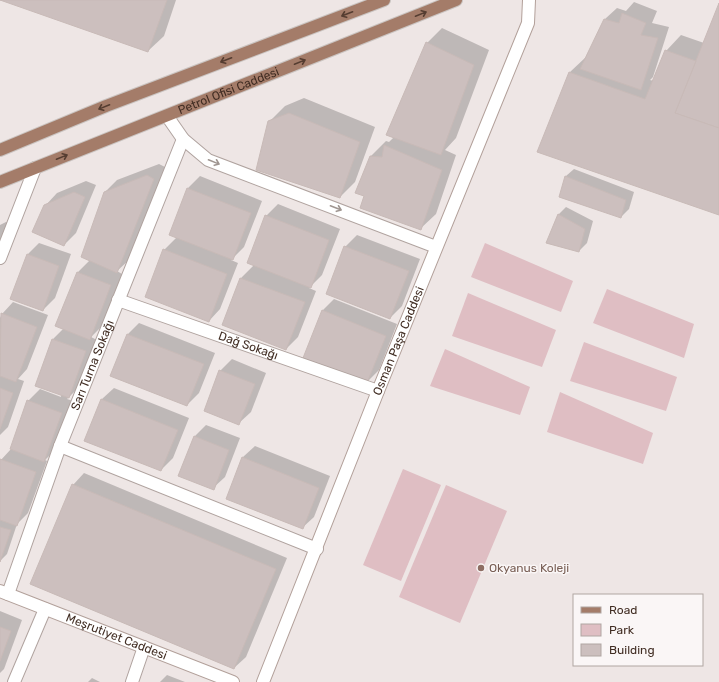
<svg xmlns="http://www.w3.org/2000/svg" width="719" height="682" viewBox="0 0 719 682" font-family="Rubik,sans-serif">
<style>
.green{fill:#dfbec3}
.shadow{fill:#0003}
.building{fill:#ccbfbe;stroke:#c8bab7}
.lines{fill:none;stroke-linecap:round;stroke-linejoin:round}
.street-casing{stroke:#b0a39f;stroke-width:14}
.secondary-casing{stroke:#b2a09a;stroke-width:14}
.primary-casing{stroke:#cac4c1;stroke-width:14}
.street{stroke:#fff;stroke-width:12}
.secondary{stroke:#fff;stroke-width:12}
.primary{stroke:#a47c69;stroke-width:12}
.oneway{stroke:#553d31}
.oneway2{stroke:#a09691}
.education-dot{fill:#8d6e63;stroke:#faf6f6;stroke-width:1.5}
.labels{text-anchor:middle;dominant-baseline:central;stroke-width:3;stroke-linejoin:round;paint-order:stroke}
.street-label{font-size:12px;fill:#412d23;stroke:#faf6f6}
.education-label{font-size:12px;fill:#785e54;stroke:#faf6f6;text-anchor:start}
</style>
<rect width="100%" height="100%" fill="#eee6e5"/>
<g class="green">
<path d="M485,243L573,281L561,312L471,277Z"/>
<path d="M607,289L694,324L684,358L593,323Z"/>
<path d="M468,293L556,330L542,367L452,336Z"/>
<path d="M584,342L677,377L666,411L570,381Z"/>
<path d="M445,349L530,387L520,415L430,386Z"/>
<path d="M560,392L653,433L643,464L547,432Z"/>
<path d="M403,469L441,485L401,581L363,565Z"/>
<path d="M446,485L507,511L460,623L399,597Z"/>
</g>
<g class="shadow">
<path d="M3,0H176L164,36L148,51Z"/>
<path d="M634,2L657,11L652,23L669,27L653,77L650,80L654,81L666,51L681,35L704,43L719,6V214L570,72L586,57L605,19L617,8L626,11Z"/>
<path d="M442,28L489,50L456,138L445,150L456,155L436,214L420,229L365,196L370,157L386,141L389,142L394,137L427,43Z"/>
<path d="M304,98L375,127L355,182L340,197L269,122L285,106Z"/>
<path d="M159,164L165,167L129,260L117,271L122,274L101,327L91,337L97,340L80,386L67,399L73,401L56,449L45,460L47,461L28,513L17,524L7,554L0,561V461L11,449L28,401L40,389L61,397L53,339L64,328L57,325L78,272L90,260L105,192L117,180Z"/>
<path d="M574,169L634,192L629,209L621,217L560,197L566,176Z"/>
<path d="M200,176L262,201L244,247L231,260L238,263L220,309L209,321L164,250L177,237L170,235L188,188Z"/>
<path d="M86,181L96,185L76,233L64,245L45,206L57,193Z"/>
<path d="M278,204L340,229L322,275L309,288L316,291L298,337L286,349L223,325L241,278L254,265L266,216Z"/>
<path d="M566,207L593,221L587,243L579,251L547,243L558,215Z"/>
<path d="M6,222L14,225L0,260V225Z"/>
<path d="M357,235L420,259L402,306L390,318L345,247Z"/>
<path d="M39,243L71,254L55,298L43,310L28,254Z"/>
<path d="M334,299L397,324L379,370L367,382L322,311Z"/>
<path d="M13,302L48,315L27,369L18,379L24,381L8,427L0,435V318L2,314Z"/>
<path d="M139,323L215,353L199,393L187,405L128,334Z"/>
<path d="M232,359L266,373L251,412L239,423L220,371Z"/>
<path d="M114,388L189,418L173,458L161,470L86,440L102,399Z"/>
<path d="M206,425L240,438L225,477L213,488L180,475L195,436Z"/>
<path d="M255,446L330,476L314,517L302,528L227,498L243,457Z"/>
<path d="M84,473L287,558L246,657L234,668L73,485Z"/>
<path d="M0,611L22,620L4,669L0,673Z"/>
<path d="M167,675L185,682H160Z"/>
<path d="M92,678L100,682H88Z"/>
</g>
<g class="building">
<path d="M0,0H167L148,52Z"/>
<path d="M719,3V128L675,113Z"/>
<path d="M622,13L646,23L641,35L658,38L641,90L580,69L604,19L619,23Z"/>
<path d="M426,42L474,65L441,155L386,135Z"/>
<path d="M665,50L696,61L675,113L719,128V215L537,152L569,72L645,99Z"/>
<path d="M289,113L360,142L340,198L256,170L268,121Z"/>
<path d="M384,145L442,170L421,230L360,208L364,196L355,193L370,156L382,157Z"/>
<path d="M147,175L154,179L117,273L81,257L104,192Z"/>
<path d="M565,176L626,200L621,218L559,197Z"/>
<path d="M187,188L251,213L233,260L169,235Z"/>
<path d="M74,192L85,197L64,246L32,232L44,205Z"/>
<path d="M558,214L585,229L579,252L546,243Z"/>
<path d="M265,215L329,240L311,288L247,263Z"/>
<path d="M344,246L409,271L390,319L326,294Z"/>
<path d="M163,249L227,274L209,322L145,297Z"/>
<path d="M27,254L59,266L43,311L10,299Z"/>
<path d="M77,272L111,285L90,340L55,326Z"/>
<path d="M240,278L305,302L286,350L222,325Z"/>
<path d="M322,310L386,336L367,383L303,358Z"/>
<path d="M1,313L37,327L16,382L0,376Z"/>
<path d="M127,334L204,364L187,406L110,376Z"/>
<path d="M52,339L86,351L69,398L35,386Z"/>
<path d="M219,370L255,384L239,425L204,411Z"/>
<path d="M0,388L13,393L0,429Z"/>
<path d="M101,399L178,430L161,471L84,441Z"/>
<path d="M27,400L62,413L44,462L10,449Z"/>
<path d="M194,436L229,450L214,490L178,476Z"/>
<path d="M242,457L319,488L303,529L226,499Z"/>
<path d="M0,459L36,472L17,526L0,520Z"/>
<path d="M72,484L276,569L234,669L30,584Z"/>
<path d="M0,527L11,530L0,562Z"/>
<path d="M0,627L11,631L0,661Z"/>
</g>
<g class="lines">
<g class="street-casing">
<g id="street">
<path d="M167,116L183,139L208,160L436,247"/>
<path d="M0,258L35,168"/>
<path id="s1" d="M118,300L378,391"/>
<path d="M60,446L317,549"/>
<path id="s2" d="M8,594L60,446L183,139"/>
<path d="M14,682L45,609"/>
<path d="M132,682L144,647"/>
</g>
</g>
<g class="secondary-casing">
<g id="secondary">
<path id="s3" d="M0,591L233,682"/>
<path id="s4" d="M263,682L378,391L528,23L529,0"/>
</g>
</g>
<g class="primary-casing">
<g id="primary">
<path d="M0,150L106,106L384,0"/>
<path id="s5" d="M0,182L456,0"/>
</g>
</g>
<use href="#street" class="street"/>
<use href="#secondary" class="secondary"/>
<use href="#primary" class="primary"/>
</g>
<defs><path id="oneway-shaft" d="M-6 0H5M1.5-3L5.5 0L1.5 3" fill="none" stroke-width="1.6" stroke-linecap="round" stroke-linejoin="round"/></defs>
<g class="oneway">
<use href="#oneway-shaft" transform="translate(347 14) rotate(159)"/>
<use href="#oneway-shaft" transform="translate(421 14) rotate(-22)"/>
<use href="#oneway-shaft" transform="translate(226 60) rotate(159)"/>
<use href="#oneway-shaft" transform="translate(300 62) rotate(-22)"/>
<use href="#oneway-shaft" transform="translate(104 107) rotate(158)"/>
<use href="#oneway-shaft" transform="translate(62 157) rotate(-22)"/>
</g>
<g class="oneway2">
<use href="#oneway-shaft" transform="translate(214 162) rotate(22)"/>
<use href="#oneway-shaft" transform="translate(336 208) rotate(21)"/>
</g>
<circle class="education-dot" cx="481" cy="568" r="4"/>
<g class="labels">
<g class="street-label">
<text stroke="none"><textPath href="#s5" startOffset="246">Petrol Ofisi Caddesi</textPath></text>
<text stroke="none"><textPath href="#s4" startOffset="367">Osman Paşa Caddesi</textPath></text>
<text stroke="none"><textPath href="#s1" startOffset="138">Dağ Sokağı</textPath></text>
<text stroke="none"><textPath href="#s2" startOffset="244">Sarı Turna Sokağı</textPath></text>
<text stroke="none"><textPath href="#s3" startOffset="125">Meşrutiyet Caddesi</textPath></text>
</g>
<g class="education-label">
<text x="489" y="568">Okyanus Koleji</text>
</g>
</g>
<rect x="573" y="594" width="130" height="72" fill="#faf6f6" stroke="#b0a6a2"/>
<rect x="581" y="607" width="20" height="6" fill="#a47c69" stroke="#b0a6a2"/>
<text x="609" y="614" font-size="12" fill="#412d23">Road</text>
<rect x="581" y="624" width="20" height="12" fill="#dfbec3" stroke="#b0a6a2"/>
<text x="609" y="634" font-size="12" fill="#412d23">Park</text>
<rect x="581" y="644" width="20" height="12" fill="#ccbfbe" stroke="#b0a6a2"/>
<text x="609" y="654" font-size="12" fill="#412d23">Building</text>
</svg>
